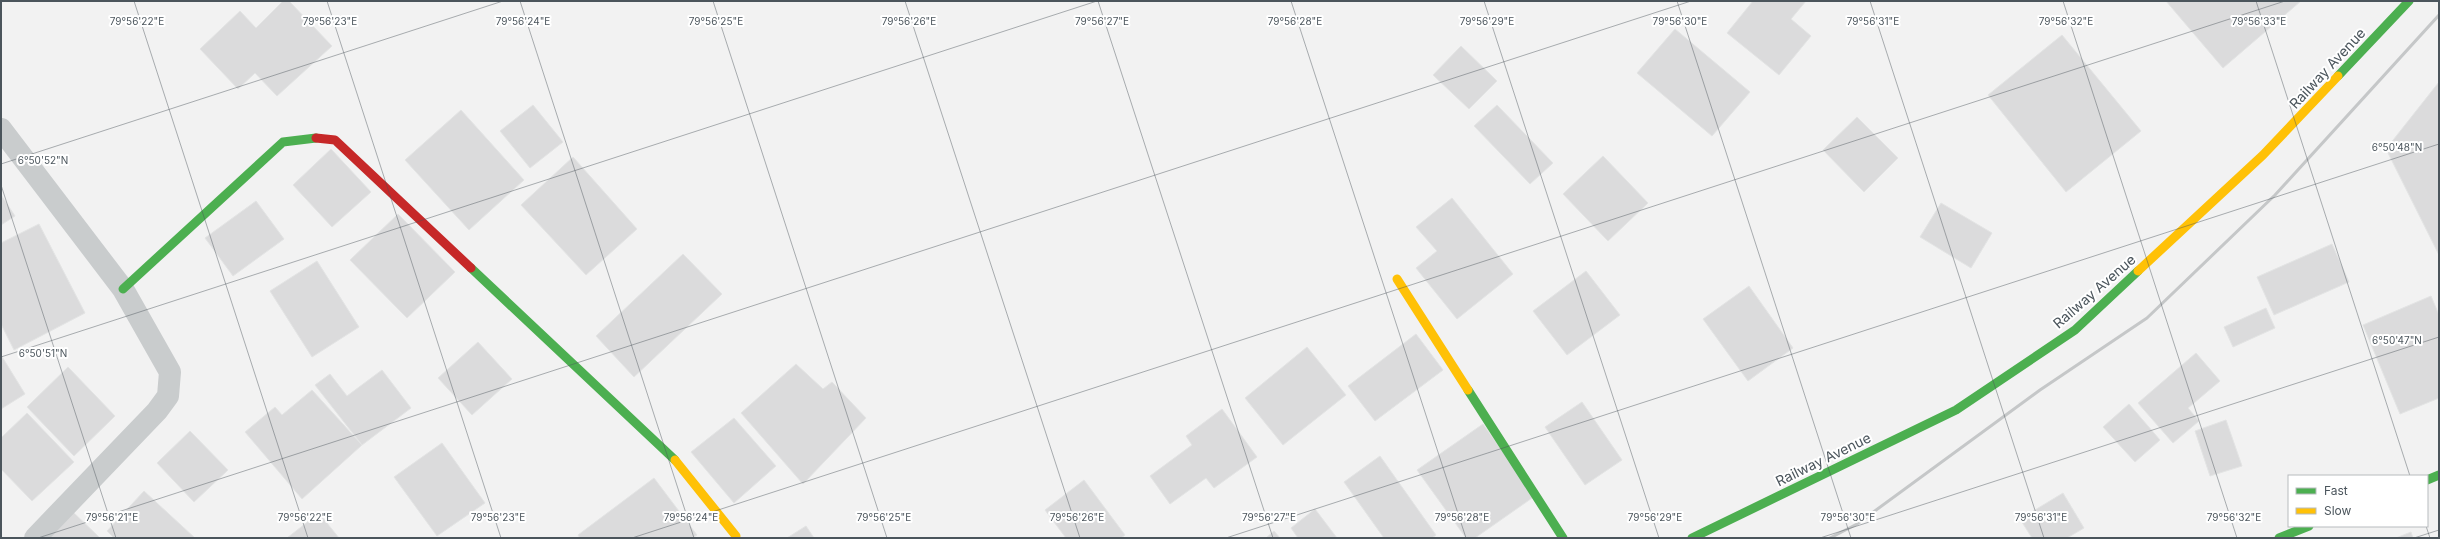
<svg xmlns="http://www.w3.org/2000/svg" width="2440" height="539" viewBox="0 0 2440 539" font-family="Inter,sans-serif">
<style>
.building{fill:#dbdbdc;stroke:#e3e4e4}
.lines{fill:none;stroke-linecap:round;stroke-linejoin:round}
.street{stroke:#c9cccd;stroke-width:22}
.fast{stroke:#4caf50;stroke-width:9}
.slow{stroke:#ffc107;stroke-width:9}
.jam{stroke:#c62828;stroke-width:9}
.rail{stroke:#c5c7c8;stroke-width:3}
.ticks{fill:none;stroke:#4b555c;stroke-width:1;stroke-opacity:0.45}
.labels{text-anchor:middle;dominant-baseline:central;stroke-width:4;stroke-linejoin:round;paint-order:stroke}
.street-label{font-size:14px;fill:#4b555c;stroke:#fff}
.ticks-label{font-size:10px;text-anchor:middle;fill:#4b555c;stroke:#fff;stroke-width:4;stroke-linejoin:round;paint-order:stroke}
</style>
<rect width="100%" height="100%" fill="#f2f2f2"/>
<g class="building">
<path d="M283,1H289L332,46L277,96L255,73L238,89L200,49L240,11L256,28Z"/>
<path d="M1753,1H1806L1791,19L1811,36L1779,75L1727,33Z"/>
<path d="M2166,1H2301L2223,68Z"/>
<path d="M1675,29L1750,92L1712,136L1637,73Z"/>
<path d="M2062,35L2141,131L2066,192L1988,95Z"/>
<path d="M1461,46L1497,81L1469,109L1433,75Z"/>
<path d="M2439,82V255L2386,149Z"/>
<path d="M533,105L563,142L530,168L500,131Z"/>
<path d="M1497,105L1553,163L1530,184L1474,126Z"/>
<path d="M461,110L524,180L469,230L405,160Z"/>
<path d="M1857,117L1898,158L1864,192L1823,150Z"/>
<path d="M331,149L371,192L332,227L293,185Z"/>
<path d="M1603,156L1648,203L1608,241L1563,194Z"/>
<path d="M573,157L637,229L586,275L521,205Z"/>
<path d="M1,195L15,216L1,225Z"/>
<path d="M1452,198L1513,274L1457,319L1416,268L1437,251L1416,227Z"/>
<path d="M256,201L284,239L233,276L205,238Z"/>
<path d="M1941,203L1992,233L1971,268L1920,237Z"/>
<path d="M398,214L455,272L407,318L350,260Z"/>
<path d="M39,224L85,313L14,350L1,324V243Z"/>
<path d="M2332,244L2349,282L2274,315L2257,277Z"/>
<path d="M683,254L722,294L634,377L596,336Z"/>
<path d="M317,261L359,327L312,357L270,291Z"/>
<path d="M1586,271L1620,315L1567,355L1533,311Z"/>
<path d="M1749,286L1793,348L1748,381L1703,319Z"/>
<path d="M2431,296L2439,315V398L2400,414L2363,325Z"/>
<path d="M2266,308L2275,328L2233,347L2224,327Z"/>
<path d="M1416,334L1443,370L1375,421L1348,386Z"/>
<path d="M478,342L512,379L472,415L438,378Z"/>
<path d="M1307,347L1346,395L1283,445L1245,398Z"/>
<path d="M2196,353L2220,381L2188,408L2199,421L2173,443L2138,403Z"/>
<path d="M1,355L25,394L1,409Z"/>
<path d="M796,364L823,389L832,382L866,418L803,484L741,413Z"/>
<path d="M68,367L115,416L74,456L27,407Z"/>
<path d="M382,370L411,408L362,445L315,385L330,374L347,396Z"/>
<path d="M312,390L362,445L302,499L245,432L275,407L282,415Z"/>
<path d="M1582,402L1622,460L1585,485L1545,427Z"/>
<path d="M2129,404L2160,440L2135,462L2103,427Z"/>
<path d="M1222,409L1257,457L1214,488L1206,478L1170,504L1150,476L1192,445L1186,436Z"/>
<path d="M27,413L74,462L32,501L1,469V438Z"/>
<path d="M734,418L776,466L734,503L691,452Z"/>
<path d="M2226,420L2242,466L2210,476L2195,431Z"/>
<path d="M1483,424L1535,496L1475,538H1466L1417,470Z"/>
<path d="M190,431L228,470L194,502L157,463Z"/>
<path d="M442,443L485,503L437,536L394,477Z"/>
<path d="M1380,456L1436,535L1432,538H1384L1344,482Z"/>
<path d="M654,478L697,535L692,538H580L578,535Z"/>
<path d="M1084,480L1125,535L1121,538H1066L1045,510Z"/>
<path d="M144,491L195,538H114L107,531Z"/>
<path d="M2063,493L2084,528L2067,538H2032L2020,519Z"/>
<path d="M1315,509L1337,538H1298L1291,528Z"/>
<path d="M73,512L100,538H45Z"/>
<path d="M319,513L339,538H287Z"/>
<path d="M806,526L814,538H787Z"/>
<path d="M1274,531L1280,538H1266Z"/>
<path d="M2411,532L2413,538H2396Z"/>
</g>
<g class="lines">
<path class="street" d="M1,129L123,289L170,372L168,396L157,411L35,538"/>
<g class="fast">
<path d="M2338,76L2409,1"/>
<path d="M471,268L675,460"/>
<path d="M123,289L283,142L316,138"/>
<path d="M1468,390L1563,538"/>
<path d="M2427,480L2439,475"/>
<path d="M1692,538L1956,410L2075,330L2138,271"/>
<path d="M2279,538L2309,526"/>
</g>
<g class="slow">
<path d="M2138,271L2263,155L2338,76"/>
<path d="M1397,279L1468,390"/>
<path d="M675,460L736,536"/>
</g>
<path class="jam" d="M316,138L335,140L471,268"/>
<path class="rail" d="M1830,538L1857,524L2040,390L2147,318L2275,195L2439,15"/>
</g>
<path class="ticks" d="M134,1L308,538M327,1L501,538M520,1L694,538M713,1L887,538M905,1L1080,538M1098,1L1273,538M1291,1L1466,538M1484,1L1659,538M1677,1L1851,538M1870,1L2044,538M2063,1L2237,538M2256,1L2410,476M1,164L503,1M1,185L116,538M1,357L1097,1M2426,526L2430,538M38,538L1691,1M632,538L2285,1M1226,538L2439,144M1820,538L2439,337M2414,538L2439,530"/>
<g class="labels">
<g class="street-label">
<text transform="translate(2327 68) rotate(-47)">Railway Avenue</text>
<text transform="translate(2094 291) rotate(-41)">Railway Avenue</text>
<text transform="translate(1823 459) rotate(-26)">Railway Avenue</text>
</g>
</g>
<g class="ticks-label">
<text x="137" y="25">79°56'22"E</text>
<text x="330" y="25">79°56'23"E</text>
<text x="523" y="25">79°56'24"E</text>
<text x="716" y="25">79°56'25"E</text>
<text x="909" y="25">79°56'26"E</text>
<text x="1102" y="25">79°56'27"E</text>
<text x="1295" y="25">79°56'28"E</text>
<text x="1487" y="25">79°56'29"E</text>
<text x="1680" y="25">79°56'30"E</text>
<text x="1873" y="25">79°56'31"E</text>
<text x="2066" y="25">79°56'32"E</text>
<text x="2259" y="25">79°56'33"E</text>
<text x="2397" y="151">6°50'48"N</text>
<text x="43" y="164">6°50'52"N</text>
<text x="2397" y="344">6°50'47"N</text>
<text x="43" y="357">6°50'51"N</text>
<text x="112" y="521">79°56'21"E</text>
<text x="305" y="521">79°56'22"E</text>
<text x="498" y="521">79°56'23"E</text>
<text x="691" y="521">79°56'24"E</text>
<text x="884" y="521">79°56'25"E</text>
<text x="1077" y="521">79°56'26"E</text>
<text x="1269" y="521">79°56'27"E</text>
<text x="1462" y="521">79°56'28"E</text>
<text x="1655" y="521">79°56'29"E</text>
<text x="1848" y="521">79°56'30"E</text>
<text x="2041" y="521">79°56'31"E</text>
<text x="2234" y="521">79°56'32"E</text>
</g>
<rect width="2440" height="539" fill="none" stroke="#4b555c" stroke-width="4"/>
<rect x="2288" y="475" width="140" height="52" fill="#ffffff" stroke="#b7bbbe"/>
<rect x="2296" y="488" width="20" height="6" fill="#4caf50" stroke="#b7bbbe"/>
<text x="2324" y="495" font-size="12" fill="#4b555c">Fast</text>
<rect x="2296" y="508" width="20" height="6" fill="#ffc107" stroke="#b7bbbe"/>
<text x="2324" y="515" font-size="12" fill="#4b555c">Slow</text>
</svg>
